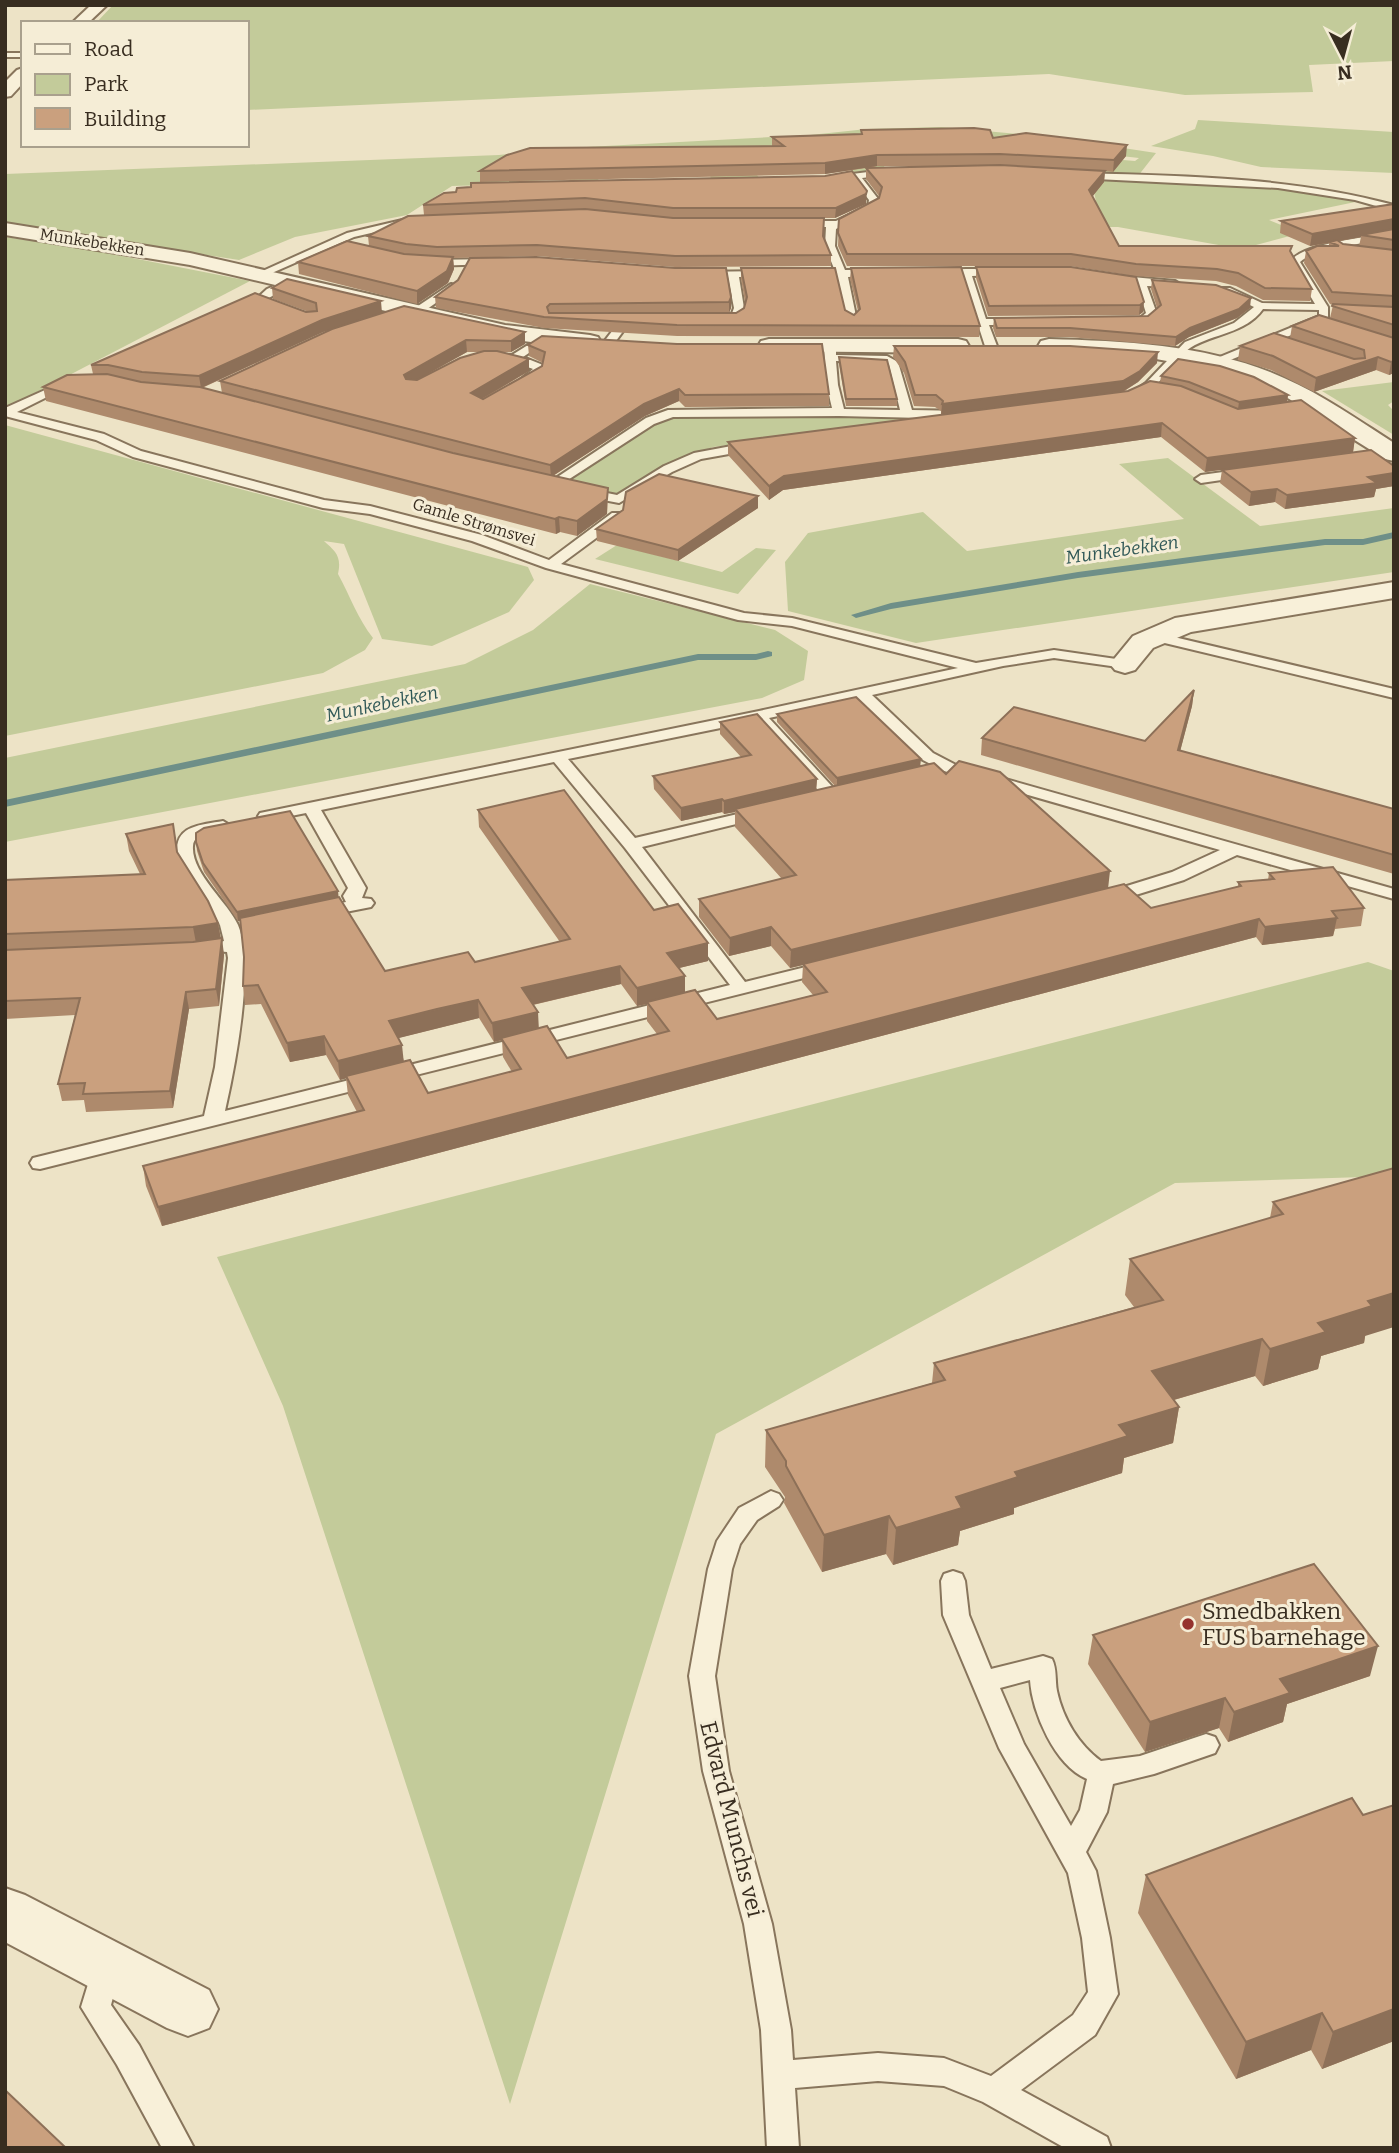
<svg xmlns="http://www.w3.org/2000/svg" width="1399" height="2153" viewBox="0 0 1399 2153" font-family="Bitter,serif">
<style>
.green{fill:#c3cb9a}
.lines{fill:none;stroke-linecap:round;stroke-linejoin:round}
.stream{fill:#6e8f88;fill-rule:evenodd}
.lane-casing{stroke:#88755c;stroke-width:4}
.street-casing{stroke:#88755c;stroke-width:4}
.lane{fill:#f8f0d9;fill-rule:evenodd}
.street{fill:#f8f0d9;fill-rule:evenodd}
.wall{fill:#ae8a6c;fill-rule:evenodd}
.shaded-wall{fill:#8d7058}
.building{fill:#caa07e;stroke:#8d7058;stroke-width:2}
.poi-dot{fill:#95322e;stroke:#f5edd6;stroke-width:2.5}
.labels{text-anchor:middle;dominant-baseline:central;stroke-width:6;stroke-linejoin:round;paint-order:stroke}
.far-street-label{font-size:16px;fill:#382d20;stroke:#f5edd6}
.far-water-label{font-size:18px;font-style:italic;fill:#305857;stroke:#f5edd6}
.near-poi-label{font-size:23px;fill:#382d20;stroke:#f5edd6;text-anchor:start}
.near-street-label{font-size:23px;fill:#382d20;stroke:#f5edd6}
</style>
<rect width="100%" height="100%" fill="#ede3c6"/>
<g class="green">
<path d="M113,5H1394V61L1309,65L1313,92L1185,95L1049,74L247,110V23H96Z"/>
<path d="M1198,120L1394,132V173L1261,167L1213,156L1151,146L1195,129Z"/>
<path d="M941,127L1051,137L1156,153L1138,176L1098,175L1123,160L1135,161L1139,158L1103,154L989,164L884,166L885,169L854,172L851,170L757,175L761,180H711L710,174L599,176L598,181H569L570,178L533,181V184L452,186L407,215L295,237L239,260L5,224V174L499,155L549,149L810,135L867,129Z"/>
<path d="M1091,178C1180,182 1273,179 1360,201L1269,220L1301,233L1241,249L1118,227L840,228L1097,206Z"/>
<path d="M5,237L71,246L250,281L8,407H5Z"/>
<path d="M1394,382V401L1388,405L1394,411V435L1322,391Z"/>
<path d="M929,414L926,421L713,447L676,462L620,495L554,478L662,415Z"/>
<path d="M5,425L528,567L534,580L509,612L432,646L382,639L344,544L324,541C335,551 342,556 338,574C350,596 358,619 373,638L365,650L323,673L5,736Z"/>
<path d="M1168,458L1260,526L1394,508V572L916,643L788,611L785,562L808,533L923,512L967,551L1184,519L1119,464Z"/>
<path d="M617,545L722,572L756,548L776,550L738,594L595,559Z"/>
<path d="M590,584L775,630L808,651L804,680L762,698L5,842V758L465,664L533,630Z"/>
<path d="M1368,962L1394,971V1176L1175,1183L716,1434L510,2104L283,1406L217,1257Z"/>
</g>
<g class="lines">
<g class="stream">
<path d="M1394,532V538L1363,545H1325L1078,578L891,609L856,618L851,615L891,603L1078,572L1325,539H1363Z"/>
<path d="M768,651L772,652V656L756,660H698L5,807V800L698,654H756Z"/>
</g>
<g class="lane-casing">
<g id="lane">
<rect x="5" y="53" width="18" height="4"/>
<path d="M892,169L895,170V174L862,178L879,200L876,209L836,229L835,246L845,270H875L880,273L875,276L848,277L857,321L848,323L837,277H811L806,274L811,271H835L825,246L826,227H797L792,224L797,221H836L868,206L869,200L853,179L831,182L826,179L828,177Z"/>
<path d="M1079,173C1185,176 1290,177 1394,205V211L1355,200L1278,188L1076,178L1074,176Z"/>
<path d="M415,217L420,220L418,222L354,237L265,276L256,274L347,233Z"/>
<path d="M1394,232V238C1371,243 1316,247 1300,262L1328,307V320L1218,365H1210V361L1319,316V310L1263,309C1245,334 1214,333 1190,348C1168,363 1161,391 1133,400L1127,396L1146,383L1185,342L1234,323L1254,307L1222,292V288H1230L1262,303L1315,304L1290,262C1301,243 1371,237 1394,232Z"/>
<path d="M491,259L496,262L495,264L430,266L425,263L430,260Z"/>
<path d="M966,269H1001L1006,272L1001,275L972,276L986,319H1018L1023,322L1018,325H989L997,346L995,348L985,346L962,276H937L932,273L937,270Z"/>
<path d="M698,272L767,271L772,274L767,277H739L744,308L741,319C736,324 723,323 715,321V317L731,316L734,308L728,277H702L697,274Z"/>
<path d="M1111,275L1175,281L1180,284L1175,287L1147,286L1157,314C1148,324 1138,326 1124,323V319L1140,318L1146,313L1137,285L1107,280L1106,278Z"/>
<path d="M288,280L297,282L267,299L282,307V311H274L255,300L267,289Z"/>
<path d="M451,284L460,286L420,314H412V310Z"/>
<path d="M623,317L632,319L613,345H605L603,343Z"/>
<path d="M544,335L548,336V340L523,357L543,365V374L524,387L514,385L533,369C520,364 492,361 485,357L491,354L512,355Z"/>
<path d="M830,344L836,347V355L887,356L898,362L912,410L966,411L972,415L966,419L839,416L673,417L654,424L557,487L553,488L547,484L646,418L668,410L832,408C827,388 825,368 824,347ZM836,361L884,362L889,365L900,410L844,409L838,385Z"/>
<path d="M65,381L75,383L17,412L104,434L141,451L324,500L370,506L482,535L549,560L612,513H622V519L561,564L744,613L792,618L976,663L1054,650L1130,661L1132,664L1130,667L1125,668L1054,658L1003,666L872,695L933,753L956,765L1394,889V899L1237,855L1184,880L1113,902H1101L1098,898L1101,894L1172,872L1220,850L944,771L921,759L858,699L769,718L839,794L841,797L839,800H827L755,721L568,759L635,838L759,809L765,811L767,814L765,817L642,847L745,982L826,962L835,967L832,971L40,1169L33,1168L30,1163L33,1158L204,1116L215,1067L228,958L227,952L215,951L212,947L215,943L224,941L220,925L178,857C172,826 199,825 223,821L231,826L229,829C218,832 194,831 193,846C191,873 228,902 238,925C255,965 235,1067 225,1111L730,985L625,848L554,762L321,810L366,888L362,898L371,899L374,903L371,907L320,917L314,916L311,912L314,908L346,902L343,896L348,888L306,813L266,821L260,819L258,816L260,813L759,711L958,668L792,626L738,620L546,568L472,541L370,514L323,508L133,457L96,440L5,416V408Z"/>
<path d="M753,442L759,446L757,449L701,459L672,472L619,503L577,495L576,492L582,488L617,495L664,466L694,453Z"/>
<path d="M1245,469L1251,473L1249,476L1201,483L1195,479L1201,475Z"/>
<path d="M1153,632L1394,689V698L1148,639L1146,636Z"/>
<path d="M771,1491L779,1494L783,1500L779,1506L757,1520L740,1544L732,1569L715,1676L729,1771L772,1924L791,2030L793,2060L878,2053L944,2058L991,2076L1073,2015L1088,1992L1082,1938L1068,1873L999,1748L943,1615L941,1581L944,1574L953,1571L962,1574L965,1581L969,1615L991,1669L1043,1656L1052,1659C1057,1669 1055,1680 1057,1691C1063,1719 1079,1745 1101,1761L1140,1756L1206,1734L1215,1737L1219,1745L1215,1753L1154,1774L1113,1784L1107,1812L1086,1852L1096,1871L1110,1938L1118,1994L1095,2035L1021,2090L1107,2137L1111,2148H1065L983,2102L944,2086L878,2081L795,2088L799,2148H767L761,2030L744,1924L703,1771L689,1676L708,1569L717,1541L739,1508ZM1030,1680C1032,1712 1055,1766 1087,1779L1080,1810L1071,1826L1024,1744L1000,1688Z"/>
<path d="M106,1954L116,1958L121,1967L111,2005L139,2045L194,2148H162L117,2065L81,2007L96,1958Z"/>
</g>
</g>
<g class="street-casing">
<g id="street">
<path d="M91,5H107L88,23H72Z"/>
<path d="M23,68V83L11,96L5,97V82L17,70Z"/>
<path d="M5,223L190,253L505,325L590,335L598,337L601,342L598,347L590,349L505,339L190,265L5,235Z"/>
<path d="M769,339H958L966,341L969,346L966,351L958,353L761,351L758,346L761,341Z"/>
<path d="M1049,339C1128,341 1211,345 1284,378C1323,395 1358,420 1394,443V461L1385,459L1286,397L1227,372L1156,359L1041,351L1038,346L1041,341Z"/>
<path d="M1394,582V598L1191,632L1153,648L1135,670L1125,673L1115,670L1110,664L1133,636L1175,618Z"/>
<path d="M5,1888L25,1895L209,1990L218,2009L209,2028L188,2036L167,2028L5,1942Z"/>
</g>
</g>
<use href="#lane" class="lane"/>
<use href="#street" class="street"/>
</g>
<g class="wall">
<path d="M861,130L993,138L1126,156L1113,172L1105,171L1104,182L1092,197L1119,246L1291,253L1312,289L1310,301L1263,300L1236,286L1216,281L1134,276L1070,266H847L838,246L839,219L879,198V196L866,179V168L825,174L480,182V171L772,146V137L861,134ZM877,166H980L870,168Z"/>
<path d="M444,193L866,204L835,218H673L424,215L423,205Z"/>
<path d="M1394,204V373L1389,375L1376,370L1314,392L1271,370L1238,360L1240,346L1290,338L1292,326L1330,318L1333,305L1330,304L1304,263L1306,251L1329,246V243L1310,246L1280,233L1281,221ZM1361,237L1359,246L1343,244L1339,241Z"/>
<path d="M368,236H823L831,255V266L675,267L537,256L453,258L454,269L448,283L417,304L299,274L298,262L369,246Z"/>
<path d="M976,267L1136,277L1143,312L1139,315L988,316L976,278Z"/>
<path d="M675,268H726L731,308L729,313H736L744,308L745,302L741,279V268L854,315L858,311L850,279L851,268L980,326L979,337L677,336L544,328L436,308L435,297Z"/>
<path d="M1152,280L1250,308L1237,318L1189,337L1175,346L1069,337H996L993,328L994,318L1148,316L1157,308L1151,289Z"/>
<path d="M272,288L382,313L323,332L202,388L222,393L220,381L404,306L525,344L511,352H502L529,359V371L483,399L542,366L543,363L529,356L528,345L829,394V406L685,407L679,401L645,416L553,476L608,488L607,514L577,536L560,532L556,534L46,401L43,387L93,374L91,365L309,312L273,299ZM467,352H481L417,380ZM332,421L481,460L453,453Z"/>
<path d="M894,346L1157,363L1138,382L1123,392L1160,383L1161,376L1288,395L1287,402L1355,438L1353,452L1205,472L1161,437L783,490L769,500L728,455V442L941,415V411L935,407L914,406L904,373L893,357Z"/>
<path d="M839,357L897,399V406H846L839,364Z"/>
<path d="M1394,466V486L1376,489L1374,497L1285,509L1275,502L1249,506L1220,483L1222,470Z"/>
<path d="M758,496V508L678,561L597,541L596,529Z"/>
<path d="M1194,690L1192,706L1180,751L1394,809V874L981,755L982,738L1145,741Z"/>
<path d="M777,714L946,774L1108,888L1151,908L1238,887V882L1268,880L1269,873L1364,908L1361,926L1335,929L1333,936L1262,945L1256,937L162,1226L146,1186L143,1166L357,1112L348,1095L346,1078L340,1080L326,1055L290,1062L261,1004L245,1005L243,986L244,957L241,921H238L204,872L197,851L196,842L339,898L385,971L475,962L560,942L479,827L478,810L654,910L708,961L679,968L685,993L717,1019L813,995L802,982L803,965L790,968L771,946L729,956L699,917V899L782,879L735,827V812L724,814L722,812L681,821L654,789L653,776L741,757L720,734V722L817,779L816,790L835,786L777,722ZM621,984L637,1006L647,1004V1021L657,1034L567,1058L538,1029L533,1005ZM479,1018L494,1042L502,1040L503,1057L512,1072L428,1093L404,1062L398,1038Z"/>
<path d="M126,834L177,853L218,923L224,955L219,1006L189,1009L173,1108L86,1112L84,1100L62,1101L58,1084L75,1015L5,1019V880L140,874L129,851Z"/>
<path d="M1394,1168L1364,1343L1321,1356L1318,1369L1263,1386L1255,1376L1174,1400L1179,1407L1173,1443L1124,1458L1122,1473L1014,1508V1514L960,1531L958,1545L893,1565L886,1554L822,1572L784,1503L785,1497L765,1467L766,1430L932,1383L934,1363L1134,1307L1125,1295L1130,1259L1270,1218L1273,1202Z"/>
<path d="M1093,1635L1370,1676L1287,1704L1283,1722L1228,1742L1219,1728L1145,1752L1088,1664Z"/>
<path d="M1394,1805V2041L1322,2069L1311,2050L1236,2079L1138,1913L1146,1875L1363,1815Z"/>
</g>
<g class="shaded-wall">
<path d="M1127,145L1126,156L1113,172L1114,160Z"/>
<path d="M877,155V166L825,174V163Z"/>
<path d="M1105,171L1104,182L1088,202L1089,190Z"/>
<path d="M867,191L866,204L835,218L836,208Z"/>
<path d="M1394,219V230L1361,235V237L1310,246L1312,234Z"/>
<path d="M453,257L454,269L448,283L417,304V291Z"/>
<path d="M731,297V308L729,313V302Z"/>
<path d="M1251,298L1250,308L1237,318L1189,337L1175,346L1176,337L1190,328Z"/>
<path d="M381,301L382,313L323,332L201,388L199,376L322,320Z"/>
<path d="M1144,302L1143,312L1139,315L1140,305Z"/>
<path d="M525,332V344L511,352V341Z"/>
<path d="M466,340L467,352L404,387V375Z"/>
<path d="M1158,352L1157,363L1138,382L1122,392L941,416L942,404Z"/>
<path d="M1378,357L1376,370L1314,392L1316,378Z"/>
<path d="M529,359V371L471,405V393Z"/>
<path d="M1394,361V373L1389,375L1391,362Z"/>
<path d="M679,389V401L645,416L551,477L550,465L644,404Z"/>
<path d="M1288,395L1287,402L1238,409L1239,402Z"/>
<path d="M1162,423L1161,437L783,490L769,500V486L784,476Z"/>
<path d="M1355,438L1353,452L1205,472L1207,458Z"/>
<path d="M1394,473V486L1376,489L1374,497L1285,509L1287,495L1368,477Z"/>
<path d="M608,488L607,514L577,536V521Z"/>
<path d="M1277,489L1275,502L1249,506L1251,492Z"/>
<path d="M758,496V508L678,561V550Z"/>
<path d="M559,517L560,532L556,534L555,519Z"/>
<path d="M1194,690L1192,706L1176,767L1178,750Z"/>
<path d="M921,759L920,768L837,787V778Z"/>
<path d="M817,779L816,792L735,809V812L724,814V801Z"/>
<path d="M722,799V812L681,821V808Z"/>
<path d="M1110,871L1108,889L803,964V965L790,968L791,950Z"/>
<path d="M338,891L339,901L238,921L237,912Z"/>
<path d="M1337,918L1333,936L1262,945L1265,927Z"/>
<path d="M1259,919L1256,937L162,1226L158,1207Z"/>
<path d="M218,923L221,940L196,943L193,927Z"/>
<path d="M771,927V946L729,956L730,938Z"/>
<path d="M222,938L224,955L219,1006L216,989Z"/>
<path d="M708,943V961L667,971V953Z"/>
<path d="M620,966L621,984L523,1007L522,988Z"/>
<path d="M685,976V994L647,1002V1004L637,1006V988Z"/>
<path d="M186,992L189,1009L173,1108L170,1091Z"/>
<path d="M478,1000L479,1018L391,1040L389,1021Z"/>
<path d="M538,1012L539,1031L501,1038L502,1040L494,1042L492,1023Z"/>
<path d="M324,1036L326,1055L290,1062L287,1043Z"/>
<path d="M402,1045L404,1064L340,1080L338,1061Z"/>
<path d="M1394,1293V1327L1365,1336L1364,1343L1321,1356L1318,1369L1263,1386L1270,1349L1318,1323L1368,1301Z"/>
<path d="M1262,1339L1255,1376L1146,1408L1152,1371Z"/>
<path d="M1179,1407L1173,1443L1124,1458L1122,1473L1014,1508V1514L960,1531L958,1545L893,1565L896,1528L956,1497L1119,1425Z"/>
<path d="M889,1516L886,1554L822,1572L824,1535Z"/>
<path d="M1378,1646L1370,1676L1287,1704L1283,1722L1228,1742L1234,1712L1280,1679Z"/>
<path d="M1225,1698L1219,1728L1145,1752L1150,1722Z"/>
<path d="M1394,2009V2041L1322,2069L1333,2032Z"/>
<path d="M1322,2013L1311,2050L1236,2079L1246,2042Z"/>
</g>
<g class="building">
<path d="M974,128L990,130L993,138L1026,133L1127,145L1114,160L1000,154L877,155L825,163L480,171L507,155L530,148L784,146L772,137L862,134L861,130Z"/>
<path d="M1000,165L1105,171L1089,190L1119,246H1292L1290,251L1312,289L1265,288L1238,273L1217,269L1136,264L1071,254H847L838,233L839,219L879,198L882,187L866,168Z"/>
<path d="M852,171L867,191L866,194L836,208H673L585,198L423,205L444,193L456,192L457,188L471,187V183L825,176Z"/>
<path d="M1394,204V219L1312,234L1281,221Z"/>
<path d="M585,209L673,218H824L823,236L831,255L675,256L537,245L437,247L406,244L368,236L408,216Z"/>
<path d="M1394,229V240L1361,235Z"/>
<path d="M1337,240L1343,244L1394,250V296L1332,292L1306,251L1317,246H1339L1330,242Z"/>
<path d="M347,241L404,254L453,257L447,271L417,291L298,262Z"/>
<path d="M536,257L675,268H726L731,297L729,302L550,304L547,307L549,313H736L744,308L747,297L741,268H835L845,310L854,315L860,309L851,268L961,267L980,326L677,325L544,317L435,297L458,280L470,258Z"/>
<path d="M976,267H1071L1136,277L1144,302L1140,305L989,306Z"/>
<path d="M287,279L381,301L322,320L199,376L142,372L108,365H91L255,293L306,312L317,311L316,303L272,288Z"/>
<path d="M1152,280L1216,285L1251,298L1239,309L1190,328L1176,337L1070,328H997L994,318L1148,316L1161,305Z"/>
<path d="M1333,304L1394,307V325L1332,306Z"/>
<path d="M404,306L525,332L511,341L466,340L404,375L406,379L417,380L460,358L484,351H497L529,359L471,393L483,399L542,366L545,352L528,345L542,336L677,344H822L829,394L685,395L679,389L644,404L550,465L220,381L332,329Z"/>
<path d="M1319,315L1394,338V361L1391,362L1378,357L1316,378L1273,356L1240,346L1274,333L1354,359L1365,358L1364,350L1292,326Z"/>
<path d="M894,346H1070L1158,352L1140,371L1123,381L942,404L943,401L936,395H915L905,362Z"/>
<path d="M839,357L887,360L897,399H846Z"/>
<path d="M1178,359L1220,366L1254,377L1288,395L1239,402L1189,382L1161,376Z"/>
<path d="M107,374L141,382L200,387L453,453L608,488L607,499L577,521L559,517L555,519L43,387L67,375Z"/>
<path d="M1150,381L1181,386L1238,409L1301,400L1355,438L1207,458L1162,423L784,476L769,486L728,442L1128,391Z"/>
<path d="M1371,450L1394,466V473L1368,477L1377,483L1287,495L1277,489L1251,492L1222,470Z"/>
<path d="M659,474L758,496L678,550L596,529L623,510L626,492Z"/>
<path d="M1194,690L1178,750L1394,809V855L982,738L1014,707L1145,741Z"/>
<path d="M856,697L921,759L837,778L777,714Z"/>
<path d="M757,714L817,779L724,801L722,799L681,808L653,776L751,755L720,722Z"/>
<path d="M959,761L1000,772L1110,871L791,950L771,927L730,938L699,899L796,875L735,809L934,763L946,774Z"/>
<path d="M564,790L654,910L678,904L708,943L667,953L685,976L637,988L620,966L522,988L538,1012L492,1023L478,1000L437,1009L389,1021L402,1045L338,1061L324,1036L287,1043L258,985L243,986L244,957L240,918L339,897L385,971L468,952L475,962L570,939L478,810Z"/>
<path d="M290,811L338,891L237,912L203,863L196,842V833L204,828Z"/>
<path d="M173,824L177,852L208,901L218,923L193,927L5,934V880L145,874L126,834Z"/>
<path d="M1333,867L1364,908L1332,911L1337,918L1265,927L1259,919L158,1207L143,1166L364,1110L346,1076L410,1060L428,1093L521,1069L501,1038L547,1026L567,1058L669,1031L647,1002L695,990L717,1019L827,992L803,964L1124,884L1151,908L1241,886L1238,882L1274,879L1269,873Z"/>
<path d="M222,938L216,989L186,992L170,1091L83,1094L85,1083L58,1084L80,998L5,1001V950L193,942Z"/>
<path d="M1394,1168V1293L1368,1301L1372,1306L1318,1323L1326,1332L1270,1349L1262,1339L1152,1371L1179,1407L1119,1425L1128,1436L1015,1472L1018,1477L956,1497L962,1508L896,1528L889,1516L824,1535L786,1466V1461L766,1430L945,1380L934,1363L1163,1300L1130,1259L1283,1214L1273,1202Z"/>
<path d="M1314,1564L1378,1646L1280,1679L1290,1693L1234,1712L1225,1698L1150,1722L1093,1635Z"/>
<path d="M1352,1798L1363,1815L1394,1805V2009L1333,2032L1322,2013L1246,2042L1146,1875Z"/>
<path d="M5,2090L66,2148H5Z"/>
</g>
<circle class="poi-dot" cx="1188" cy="1624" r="7"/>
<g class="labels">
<g class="far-street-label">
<text transform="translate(92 242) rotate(9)">Munkebekken</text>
<text transform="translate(474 522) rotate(17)">Gamle Strømsvei</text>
</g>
<g class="far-water-label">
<text transform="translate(1122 550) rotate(-8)">Munkebekken</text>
<text transform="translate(382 704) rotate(-12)">Munkebekken</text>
</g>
<g class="near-poi-label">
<text x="1202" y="1611">Smedbakken<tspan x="1202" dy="26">FUS barnehage</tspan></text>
</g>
<g class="near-street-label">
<text transform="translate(732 1819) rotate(76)">Edvard Munchs vei</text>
</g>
</g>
<rect width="1399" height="2153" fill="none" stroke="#382d20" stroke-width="14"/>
<rect x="21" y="21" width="228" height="126" fill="#f5edd6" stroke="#a9a08d" stroke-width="2"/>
<rect x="35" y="44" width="35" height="10" fill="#f8f0d9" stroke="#a9a08d" stroke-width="2"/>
<text x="84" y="56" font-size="21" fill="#382d20">Road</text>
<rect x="35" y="74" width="35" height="21" fill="#c3cb9a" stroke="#a9a08d" stroke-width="2"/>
<text x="84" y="91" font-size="21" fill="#382d20">Park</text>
<rect x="35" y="108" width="35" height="21" fill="#caa07e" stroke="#a9a08d" stroke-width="2"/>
<text x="84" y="126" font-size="21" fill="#382d20">Building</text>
<g transform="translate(1343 56) rotate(174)" stroke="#f5edd6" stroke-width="5" paint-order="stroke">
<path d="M0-5L12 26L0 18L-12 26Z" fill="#382d20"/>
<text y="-10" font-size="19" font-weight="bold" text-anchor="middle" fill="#382d20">N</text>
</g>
</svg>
